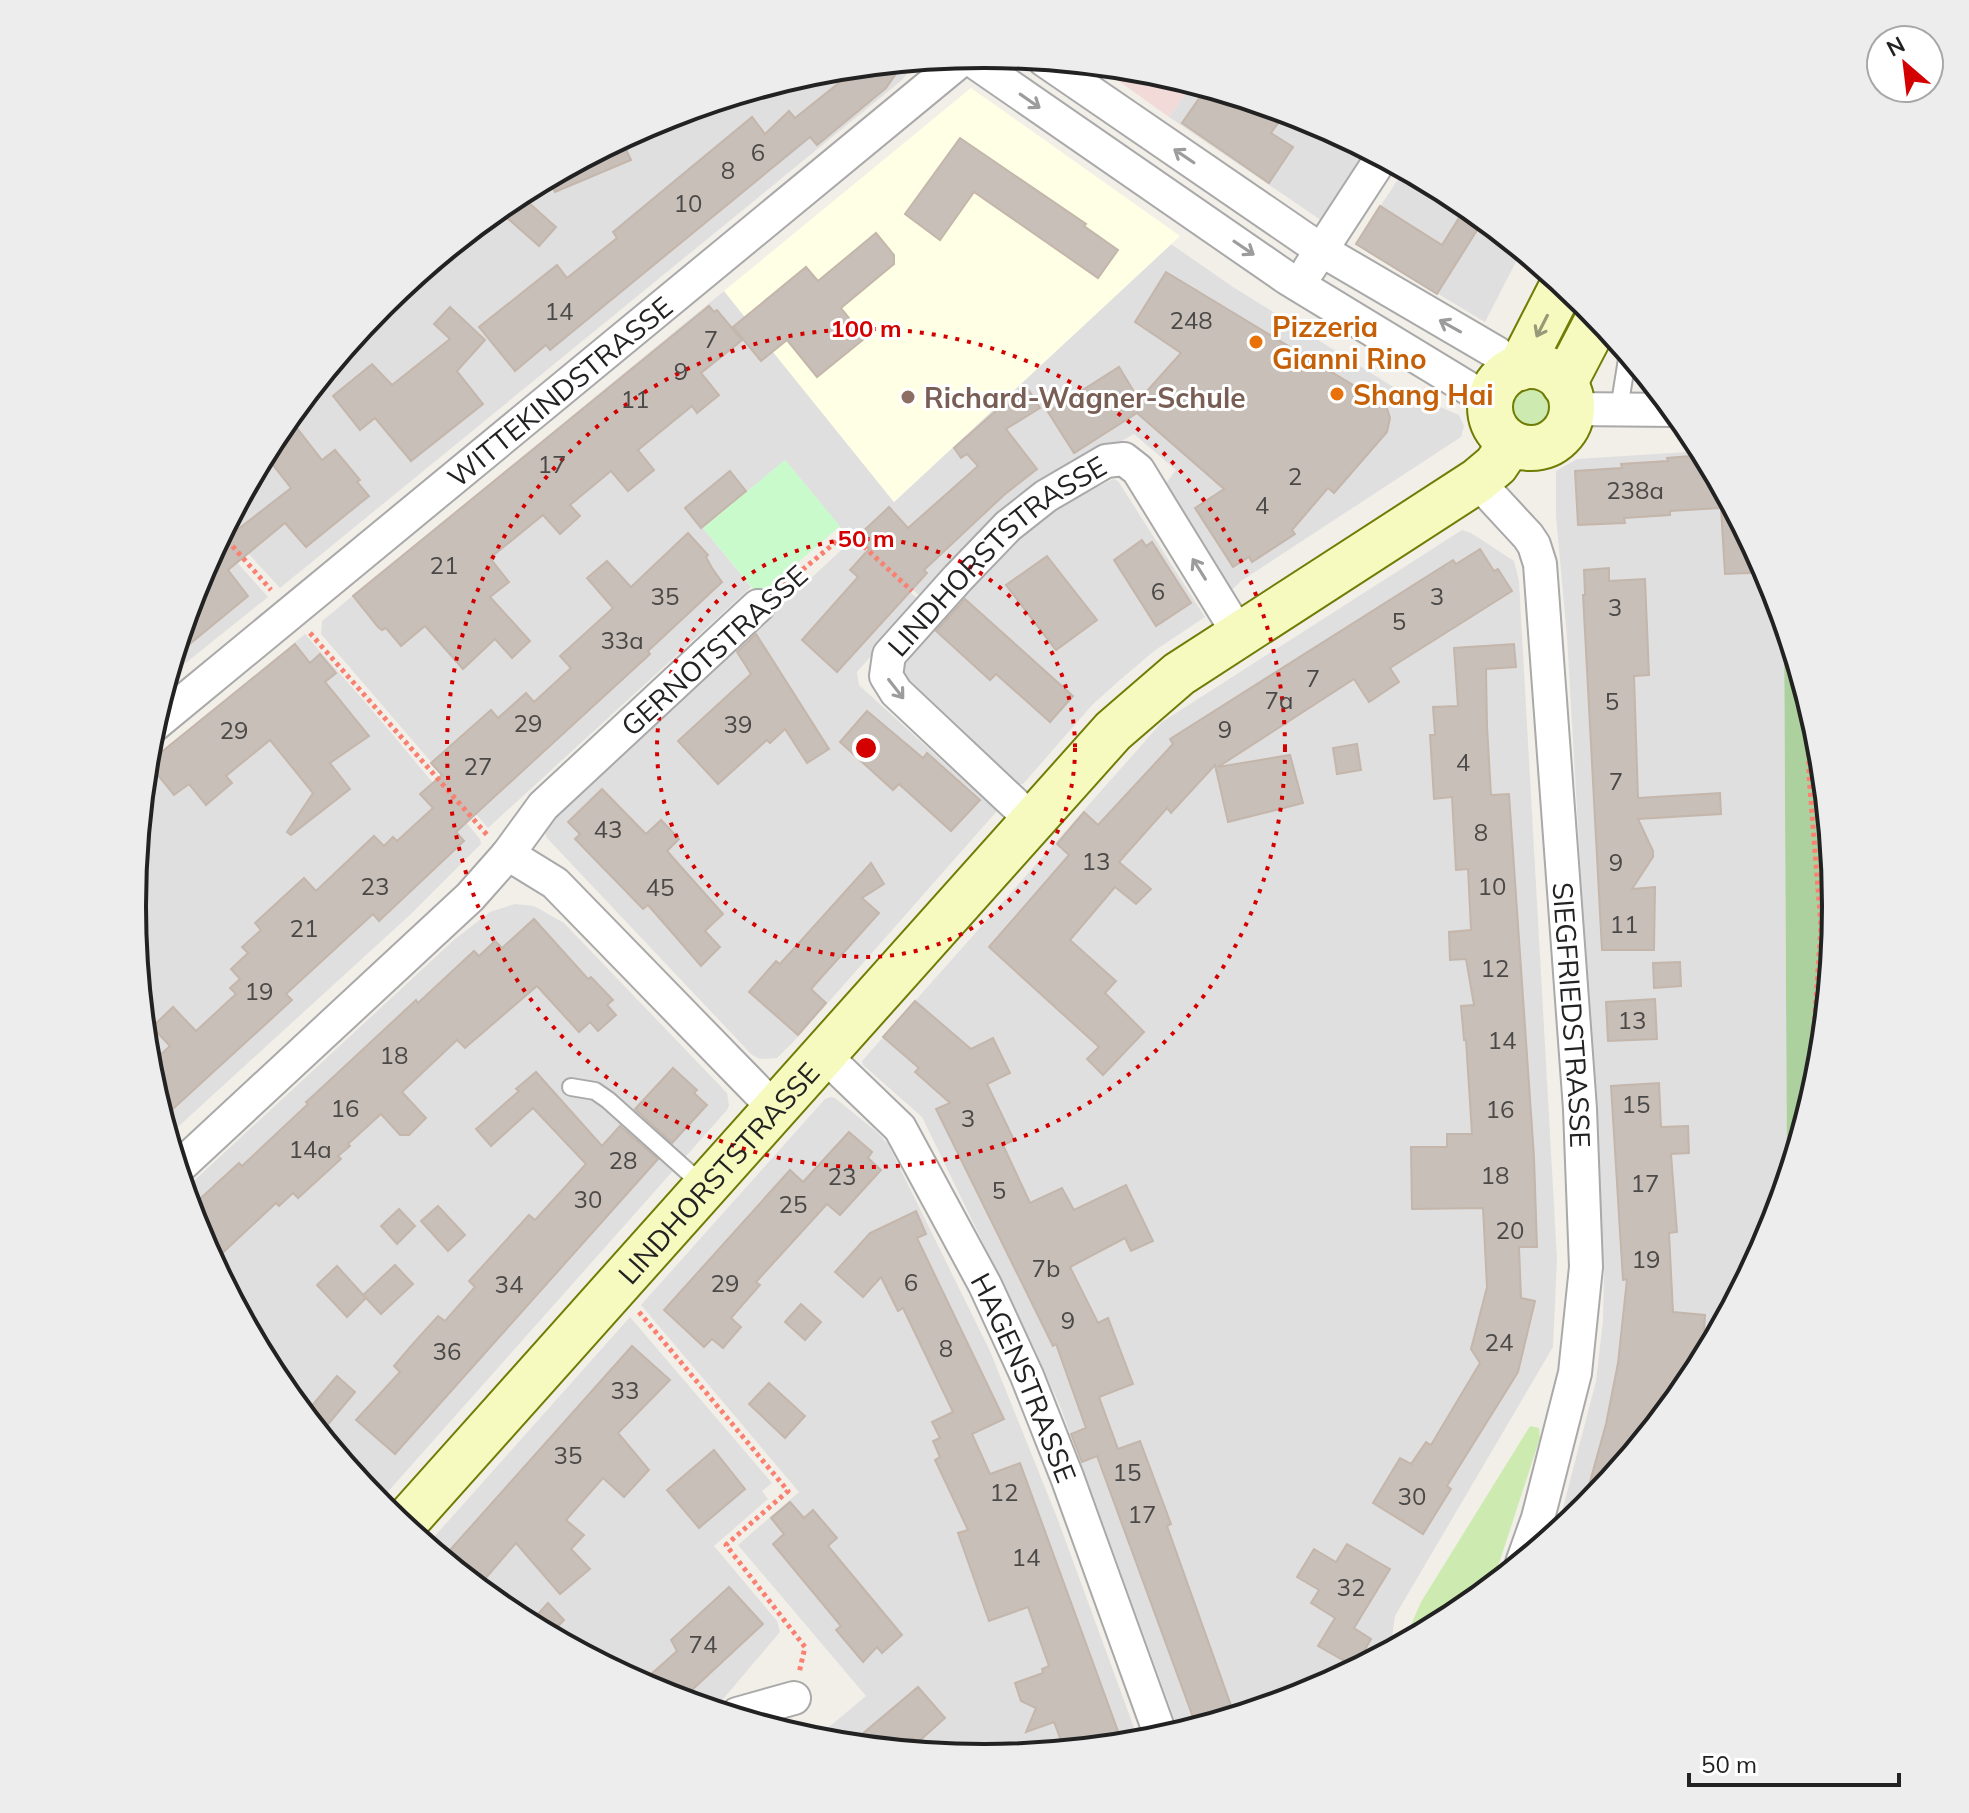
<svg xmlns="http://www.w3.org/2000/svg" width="1969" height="1813" viewBox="0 0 1969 1813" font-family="Mulish,sans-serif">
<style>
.residential{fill:#e0dfdf}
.commercial{fill:#f2dad9}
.education{fill:#ffffe5}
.grass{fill:#cdebb0}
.forest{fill:#add19e}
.park{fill:#c8facc}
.building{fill:#c7bfb8;stroke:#c4b6ab;stroke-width:2}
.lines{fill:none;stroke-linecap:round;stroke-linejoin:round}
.lane-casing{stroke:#a9a9a9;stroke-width:20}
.street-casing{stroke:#a9a9a9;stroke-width:36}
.secondary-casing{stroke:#707d05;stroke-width:48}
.path{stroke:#fa8072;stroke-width:5;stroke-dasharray:4 4;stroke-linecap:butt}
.lane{stroke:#fff;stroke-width:16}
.street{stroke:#fff;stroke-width:32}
.secondary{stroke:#f7fabf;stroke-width:44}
.oneway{stroke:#9c9c9c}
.oneway2{stroke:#979978}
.ring{fill:none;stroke:#d40000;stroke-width:4;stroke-dasharray:4 8}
.food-dot{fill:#e8710a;stroke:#fff;stroke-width:3}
.education-dot{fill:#8d6e63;stroke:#fff;stroke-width:3}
.labels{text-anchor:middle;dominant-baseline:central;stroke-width:6;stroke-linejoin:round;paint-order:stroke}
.number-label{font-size:24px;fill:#4b4948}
.food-label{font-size:28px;font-weight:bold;fill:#c56008;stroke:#fff;text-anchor:start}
.street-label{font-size:28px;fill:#222;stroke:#fff}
.education-label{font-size:28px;font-weight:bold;fill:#785e54;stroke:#fff;text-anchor:start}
.rim{fill:none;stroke:#222;stroke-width:4}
.centre{fill:#d40000;stroke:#fff;stroke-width:4}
.ring-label{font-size:24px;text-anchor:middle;font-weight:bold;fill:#d40000;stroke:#fff;stroke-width:6;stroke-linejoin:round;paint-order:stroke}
</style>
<rect width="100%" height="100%" fill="#f2efe9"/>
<g class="residential">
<path d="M917,61L902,80L280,588L225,528L276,433L382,303L511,197L659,119L819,70Z"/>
<path d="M1095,65L1130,68L1120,82Z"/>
<path d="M1193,83L1311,119L1373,152L1328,225L1169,117Z"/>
<path d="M1405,169L1458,198L1522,250L1485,322L1355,244Z"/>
<path d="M1171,244L1233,287L1395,388L1459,415L1464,426L1461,437L1241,581L1228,594L1161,490L1176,470L1134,434L1072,469L922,598L872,553L849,527L843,531L785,460L703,528L751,587L488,828L321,634L322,621L724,291L894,502Z"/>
<path d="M1703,451L1772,581L1784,619L1787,1183L1772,1233L1693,1380L1587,1510L1556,1535L1596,1381L1603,1320L1604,1274L1567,637L1556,516V471L1577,459Z"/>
<path d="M1113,479L1118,481L1205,617L1154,651L1120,680L1092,705L1023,784H1018L900,682L899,661L1007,542L1055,509Z"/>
<path d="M1462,530L1471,533L1514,561L1519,581L1557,1260L1553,1347L1395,1616L1390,1652L1310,1694L1180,1734L1060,1406L1034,1348L922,1117L863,1065L862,1061L1162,722Z"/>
<path d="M852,540L920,601L857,672L859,685L997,811L796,1039L777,1058L760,1059L752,1055L547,838L545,832L550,821Z"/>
<path d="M218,541L268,597L167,678L197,580Z"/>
<path d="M305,634L372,710L480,839L481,844L411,914L168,1136L148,1072L132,906L146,764Z"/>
<path d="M515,904L534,906L564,923L727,1093L729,1105L727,1110L377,1504L275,1380L197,1232L184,1190L455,939L490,912Z"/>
<path d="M830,1097L835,1098L877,1132L888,1144L990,1351L1058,1520L1140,1744L984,1759L812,1741L866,1696L738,1545L799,1492L641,1305L825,1099Z"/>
<path d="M630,1317L772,1483L762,1491L768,1499L714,1546L777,1621L780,1632L713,1711L658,1694L511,1615L426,1546Z"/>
</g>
<path class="commercial" d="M1130,68L1151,70L1193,83L1169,117L1120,82Z"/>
<path class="education" d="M971,88L1180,236L894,502L724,291Z"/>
<g class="grass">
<circle cx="1531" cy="407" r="21"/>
<path d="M1530,1426L1539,1428L1540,1438L1491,1588L1458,1616L1407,1642L1410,1627L1421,1602Z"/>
</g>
<path class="forest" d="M1784,619L1821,741L1837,907L1821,1073L1787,1183Z"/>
<path class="park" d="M785,460L840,526L759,596L703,528Z"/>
<g class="building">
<path d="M904,62L886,88L817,145L810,137L550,350L546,345L515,371L479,327L557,265L567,278L617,238L613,232L752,117L765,134L789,111L795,118L860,66Z"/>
<path d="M1207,87L1286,112L1271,133L1293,147L1269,183L1182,123Z"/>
<path d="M960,138L1086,224L1084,226L1118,250L1098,278L974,192L940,240L905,214Z"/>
<path d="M621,139L631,160L555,192L548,178Z"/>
<path d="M519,194L556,227L539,246L497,209Z"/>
<path d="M1467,205L1484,219L1437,294L1356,244L1380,206L1442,245Z"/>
<path d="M876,233L894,255V264L841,308L865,338L817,377L787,340L761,361L733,327L806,267L818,281Z"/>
<path d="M1166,272L1386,405L1390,418L1387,432L1334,493L1328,488L1292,530L1295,534L1252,562L1249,557L1233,567L1195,508L1224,489L1137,413L1074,453L1048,412L1119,367L1139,400L1181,353L1135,322Z"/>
<path d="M709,306L714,312L717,310L742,340L701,373L719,395L697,413L692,406L638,450L654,470L628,491L611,471L570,505L580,516L560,534L543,515L490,558L509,582L490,597L530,641L512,658L495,639L463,669L425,626L401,646L386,628L382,630L378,627L353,596Z"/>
<path d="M450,307L485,340L457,371L483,404L411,461L375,418L360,430L333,396L372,364L392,385L450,339L434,324Z"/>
<path d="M1026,386L1040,408L1006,429L1037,469L1004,495L924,570L927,573L837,672L802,640L858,577L850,570L869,549L857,537L889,507L908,528L978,466L967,454L961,458L954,448L1007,401L1006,399Z"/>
<path d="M285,421L292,430L296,427L322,460L335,450L360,480L357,482L369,496L306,547L285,523L228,570L248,596L174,657L197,580L214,548L291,488L269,460L280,451L271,441Z"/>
<path d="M1705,455L1748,535L1750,573L1725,574L1721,508L1670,511V515L1624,518L1625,523L1578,525L1575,471L1622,468L1621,464L1668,461L1667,458Z"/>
<path d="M730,471L746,491L701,528L685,508Z"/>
<path d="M688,533L708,555L706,557L712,568L722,582L648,651L650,654L456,832L464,841L379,921L373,914L286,994L292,1000L162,1119L148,1066L170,1046L152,1027L173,1007L196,1031L236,994L230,988L240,979L231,969L248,953L242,947L261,930L255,923L304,878L316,891L374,836L384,846L393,837L397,841L433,808L420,794L442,775L431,763L491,710L498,718L526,693L534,702L571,668L560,656L613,608L587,578L607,561L631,587Z"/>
<path d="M1142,540L1146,546L1152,542L1191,603L1156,626L1114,560Z"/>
<path d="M1480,549L1494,571L1498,569L1512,591L1390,668L1399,682L1369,702L1354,679L1218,767L1290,755L1303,803L1228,822L1215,765L1171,813L1167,808L1119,862L1151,889L1136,904L1115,887L1070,940L1116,981L1105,993L1144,1032L1103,1075L1087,1059L1099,1047L989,947L1069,855L1057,844L1084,812L1098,825L1173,744L1170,739L1453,560L1456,564Z"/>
<path d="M1047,556L1097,620L1056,650L1006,585Z"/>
<path d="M1609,568V581L1645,579L1649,675L1634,676L1638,798L1720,793L1721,814L1638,819L1653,851V857L1632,889L1655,887L1654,950H1602L1583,595H1585L1584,570Z"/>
<path d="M965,599L1073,696L1050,722L996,674L990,680L936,631Z"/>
<path d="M756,634L829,749L807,763L785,729L770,743L767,740L718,784L678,741L751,674L737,652Z"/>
<path d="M295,644L310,663L320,654L336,673L325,682L369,736L330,763L350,789L291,835L287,832L313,793L270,740L226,776L232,783L206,805L189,784L174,795L148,763Z"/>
<path d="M1514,644L1516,667L1486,669L1487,726L1491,795L1509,794L1534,1157L1537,1247H1519L1521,1298L1535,1301L1518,1372L1447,1486L1451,1489L1423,1534L1373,1503L1400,1458L1411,1464L1426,1442L1431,1445L1480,1363L1471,1349L1487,1287L1483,1208L1412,1209L1411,1147H1447V1134H1472L1466,1040H1464L1461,1006L1474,1005L1466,959L1450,960L1449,932L1471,930L1468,869L1456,870L1452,797L1434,799L1430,735H1435L1433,707L1458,706L1454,648Z"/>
<path d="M867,711L923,758L927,753L980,800L951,831L899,784L893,790L840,742Z"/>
<path d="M1357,744L1361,770L1337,774L1333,748Z"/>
<path d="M602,789L646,834L661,820L679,839L667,851L723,914L705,931L720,947L701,966L648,905L643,909L575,839L580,834L568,822Z"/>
<path d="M871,863L884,884L862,898L879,913L811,989L826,1003L798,1035L749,992L776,961L780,964Z"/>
<path d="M534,919L588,979L591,977L613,1000L607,1005L616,1015L598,1031L590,1022L579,1032L537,986L465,1048L457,1040L402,1092L426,1118L409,1135H400L381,1114L348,1144L350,1146L338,1156L341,1159L298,1198L293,1193L279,1206L276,1203L213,1262L197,1232L191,1207L239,1163L242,1166L308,1104L306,1102L316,1093L416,1000L418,1003L474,951L479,956L495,941L502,948Z"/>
<path d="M1680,962L1681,986L1654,988L1653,963Z"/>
<path d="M1655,999L1657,1039L1608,1041L1606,1002Z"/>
<path d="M915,1001L971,1049L993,1038L1010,1073L987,1084L1014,1140L1003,1145L1030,1203L1062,1188L1074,1210L1126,1185L1153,1241L1131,1251L1125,1238L1070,1267L1098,1323L1108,1318L1133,1384L1099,1397L1118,1449L1140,1441L1171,1524L1167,1526L1234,1714L1197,1728L1097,1456L1082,1462L1071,1434L1086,1428L1056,1344L1053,1346L936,1109L950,1103L915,1072L919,1068L883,1037Z"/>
<path d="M673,1068L697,1090L694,1093L707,1105L672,1143L635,1109Z"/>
<path d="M536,1072L602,1146L620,1126L658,1159L395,1454L356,1420L400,1372L394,1366L411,1346L438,1316L445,1321L475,1287L469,1281L529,1215L535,1220L586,1164L533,1108L491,1146L476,1129L519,1091L516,1089Z"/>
<path d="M1659,1083L1661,1127L1688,1126L1689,1153L1671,1154L1677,1232L1669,1233L1673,1312L1705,1315L1702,1364L1693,1380L1678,1399L1661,1395L1653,1429L1581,1514L1606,1424L1618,1363L1627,1279L1623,1280L1611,1086Z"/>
<path d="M849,1132L872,1152L868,1158L881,1170L840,1215L827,1204L756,1282L760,1285L731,1318L741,1327L723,1348L712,1339L704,1347L664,1310L790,1170L803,1182Z"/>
<path d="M438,1206L465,1235L448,1251L421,1221Z"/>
<path d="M399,1209L415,1226L397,1244L381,1226Z"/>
<path d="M916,1211L926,1234L917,1238L1004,1419L972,1434L990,1474L1020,1463L1123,1745L1065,1751L1054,1722L1026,1732L1036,1708L1021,1701L1015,1683L1043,1673L1042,1669L1049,1666L1028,1607L989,1621L958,1533L968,1530L935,1460L940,1457L933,1441L940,1438L932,1422L953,1412L903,1308L898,1311L881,1277L863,1297L835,1272L870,1233Z"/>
<path d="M395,1265L413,1284L381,1314L363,1295Z"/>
<path d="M337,1266L366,1298L347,1317L317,1285Z"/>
<path d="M801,1304L821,1322L805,1340L785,1322Z"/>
<path d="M632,1346L670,1380L618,1433L649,1470L624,1497L603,1478L566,1520L584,1535L571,1549L590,1569L560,1594L516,1543L477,1588L442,1559Z"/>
<path d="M337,1376L355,1392L320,1434L304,1415Z"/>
<path d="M769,1383L805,1416L785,1438L749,1404Z"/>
<path d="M714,1450L745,1489L699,1528L667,1490Z"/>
<path d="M790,1502L804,1518L813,1510L837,1538L828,1546L902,1635L882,1653L877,1647L863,1662L836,1630L841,1626L773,1544L784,1534L771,1518Z"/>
<path d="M1347,1544L1390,1569L1354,1628L1371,1639L1355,1667L1318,1646L1335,1618L1311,1603L1319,1590L1297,1577L1314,1549L1336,1562Z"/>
<path d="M729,1587L763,1624L680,1701L658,1694L640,1684L677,1651L671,1640Z"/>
<path d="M548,1603L564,1620L549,1636L528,1625Z"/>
<path d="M918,1687L945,1718L917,1743L913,1738L898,1750L848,1746Z"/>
</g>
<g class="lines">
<g class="lane-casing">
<g id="lane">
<path d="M1619,409L1628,353"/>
<path d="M571,1087L595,1091L608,1100L705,1187"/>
</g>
</g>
<g class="street-casing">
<g id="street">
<path d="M966,56L1287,278L1491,402"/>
<path d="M1044,60L1321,250L1497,353L1512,371"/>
<path d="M1309,269L1382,157"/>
<path d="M1571,409L1675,410"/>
<path id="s1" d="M1477,481L1528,536L1534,545L1540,564L1580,1109L1586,1267L1575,1373L1538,1518L1522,1563"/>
<path id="s2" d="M152,727L966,56"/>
<path id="s3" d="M1033,821L896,692L886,676L889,655L958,578L1008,526L1046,496L1106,461L1124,459L1138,470L1240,636"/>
<path d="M508,854L555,883L776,1110"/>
<path id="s4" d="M823,1054L900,1128L985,1285L1027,1376L1067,1477L1162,1739"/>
<path d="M177,1169L470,897L508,854L543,806L758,606"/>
<path d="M734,1717L737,1714L794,1698"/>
</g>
</g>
<g class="secondary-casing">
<g id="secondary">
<circle cx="1531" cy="407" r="41"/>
<path d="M1520,368L1563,284"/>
<path d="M1564,384L1599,317"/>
<path id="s5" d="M402,1526L1113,731L1179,674L1477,481L1496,465L1511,443"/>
</g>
</g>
<g class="path">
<path d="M222,534L271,590"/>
<path d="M778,590L848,532L912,591"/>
<path d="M310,633L488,836"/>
<path d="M1808,1116L1821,926L1809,776L1808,697"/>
<path d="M639,1312L788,1491L726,1545L805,1647L799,1673"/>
</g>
<use href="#lane" class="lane"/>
<use href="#street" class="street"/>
<use href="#secondary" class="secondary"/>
</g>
<defs><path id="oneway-shaft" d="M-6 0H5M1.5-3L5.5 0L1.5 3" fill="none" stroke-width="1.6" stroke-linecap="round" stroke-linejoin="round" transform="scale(2)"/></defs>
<g class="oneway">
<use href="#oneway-shaft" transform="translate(1030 101) rotate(35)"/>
<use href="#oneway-shaft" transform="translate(1184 156) rotate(-146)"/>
<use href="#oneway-shaft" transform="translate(1244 248) rotate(34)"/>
<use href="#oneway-shaft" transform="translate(1450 326) rotate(-151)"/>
<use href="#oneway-shaft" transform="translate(1199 569) rotate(-122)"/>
<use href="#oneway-shaft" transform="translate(896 689) rotate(52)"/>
</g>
<use class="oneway2" href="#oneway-shaft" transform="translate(1542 326) rotate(117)"/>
<g class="ring">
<circle cx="866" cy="748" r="209"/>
<circle cx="866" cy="748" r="419"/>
</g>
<g class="food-dot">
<circle cx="1256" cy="342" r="8"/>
<circle cx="1337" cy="394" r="8"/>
</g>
<circle class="education-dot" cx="908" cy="397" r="8"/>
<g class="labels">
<g class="number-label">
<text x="758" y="152">6</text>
<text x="728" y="170">8</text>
<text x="688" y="203">10</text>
<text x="559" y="311">14</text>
<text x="1191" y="320">248</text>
<text x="711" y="339">7</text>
<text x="681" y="371">9</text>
<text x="635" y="399">11</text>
<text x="552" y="464">17</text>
<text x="1295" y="476">2</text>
<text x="1635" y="490">238a</text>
<text x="1262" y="505">4</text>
<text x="444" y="565">21</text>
<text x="1158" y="591">6</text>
<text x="665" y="596">35</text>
<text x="1437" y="596">3</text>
<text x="1615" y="607">3</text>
<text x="1399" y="621">5</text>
<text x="622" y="640">33a</text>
<text x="1313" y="678">7</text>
<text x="1279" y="700">7a</text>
<text x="1612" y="701">5</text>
<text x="528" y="723">29</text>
<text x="738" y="724">39</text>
<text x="1225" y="729">9</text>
<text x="234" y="730">29</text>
<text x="1463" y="762">4</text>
<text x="478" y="766">27</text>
<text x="1616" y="781">7</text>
<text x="608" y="829">43</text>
<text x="1481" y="832">8</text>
<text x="1096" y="861">13</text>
<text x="1616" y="862">9</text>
<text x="375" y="886">23</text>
<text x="1492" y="886">10</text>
<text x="660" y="887">45</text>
<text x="1624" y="924">11</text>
<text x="304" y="928">21</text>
<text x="1495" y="968">12</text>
<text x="259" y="991">19</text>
<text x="1632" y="1020">13</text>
<text x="1502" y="1040">14</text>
<text x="394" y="1055">18</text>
<text x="1636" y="1104">15</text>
<text x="345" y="1108">16</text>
<text x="1500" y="1109">16</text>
<text x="968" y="1118">3</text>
<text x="310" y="1149">14a</text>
<text x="623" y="1160">28</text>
<text x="1495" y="1175">18</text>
<text x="842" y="1176">23</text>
<text x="1645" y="1183">17</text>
<text x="999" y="1190">5</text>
<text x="588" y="1199">30</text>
<text x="793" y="1204">25</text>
<text x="1510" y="1230">20</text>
<text x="1646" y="1259">19</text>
<text x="1046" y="1268">7b</text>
<text x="911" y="1282">6</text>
<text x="725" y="1283">29</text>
<text x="509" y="1284">34</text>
<text x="1068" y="1320">9</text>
<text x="1499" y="1342">24</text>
<text x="946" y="1348">8</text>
<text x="447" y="1351">36</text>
<text x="625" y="1390">33</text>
<text x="568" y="1455">35</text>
<text x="1127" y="1472">15</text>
<text x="1004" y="1492">12</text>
<text x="1412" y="1496">30</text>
<text x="1142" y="1514">17</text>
<text x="1026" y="1557">14</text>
<text x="1351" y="1587">32</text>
<text x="703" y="1644">74</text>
</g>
<g class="food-label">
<text x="1272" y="326">Pizzeria<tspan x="1272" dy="32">Gianni Rino</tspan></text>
<text x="1353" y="394">Shang Hai</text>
</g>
<g class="street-label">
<text stroke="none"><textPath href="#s2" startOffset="528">WITTEKINDSTRASSE</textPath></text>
<text stroke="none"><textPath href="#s3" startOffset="376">LINDHORSTSTRASSE</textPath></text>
<text transform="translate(714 650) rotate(-42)">GERNOTSTRASSE</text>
<text stroke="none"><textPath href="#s1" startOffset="558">SIEGFRIEDSTRASSE</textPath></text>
<text stroke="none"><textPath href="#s5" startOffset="474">LINDHORSTSTRASSE</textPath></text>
<text stroke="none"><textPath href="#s4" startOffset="386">HAGENSTRASSE</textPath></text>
</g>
<g class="education-label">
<text x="924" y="397">Richard-Wagner-Schule</text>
</g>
</g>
<path d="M0 0H1969V1813H0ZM146 906a838 838 0 1 1 1676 0a838 838 0 1 1-1676 0Z" fill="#ededed" fill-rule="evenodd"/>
<path class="rim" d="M146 906a838 838 0 1 1 1676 0a838 838 0 1 1-1676 0Z"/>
<circle cx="866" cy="748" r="12" class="centre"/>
<g class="ring-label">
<text x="866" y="337">100 m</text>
<text x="866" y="547">50 m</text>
</g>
<g transform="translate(1905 64) rotate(332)"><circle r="38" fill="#ffffff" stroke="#a7a7a7" stroke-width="2"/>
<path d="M0-6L14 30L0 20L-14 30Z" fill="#d40000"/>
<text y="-12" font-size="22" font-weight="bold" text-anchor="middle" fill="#222222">N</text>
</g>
<path d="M1689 1773v12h210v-12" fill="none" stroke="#222222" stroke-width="4"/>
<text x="1701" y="1773" font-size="24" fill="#222222" stroke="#ffffff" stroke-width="6" paint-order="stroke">50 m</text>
</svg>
